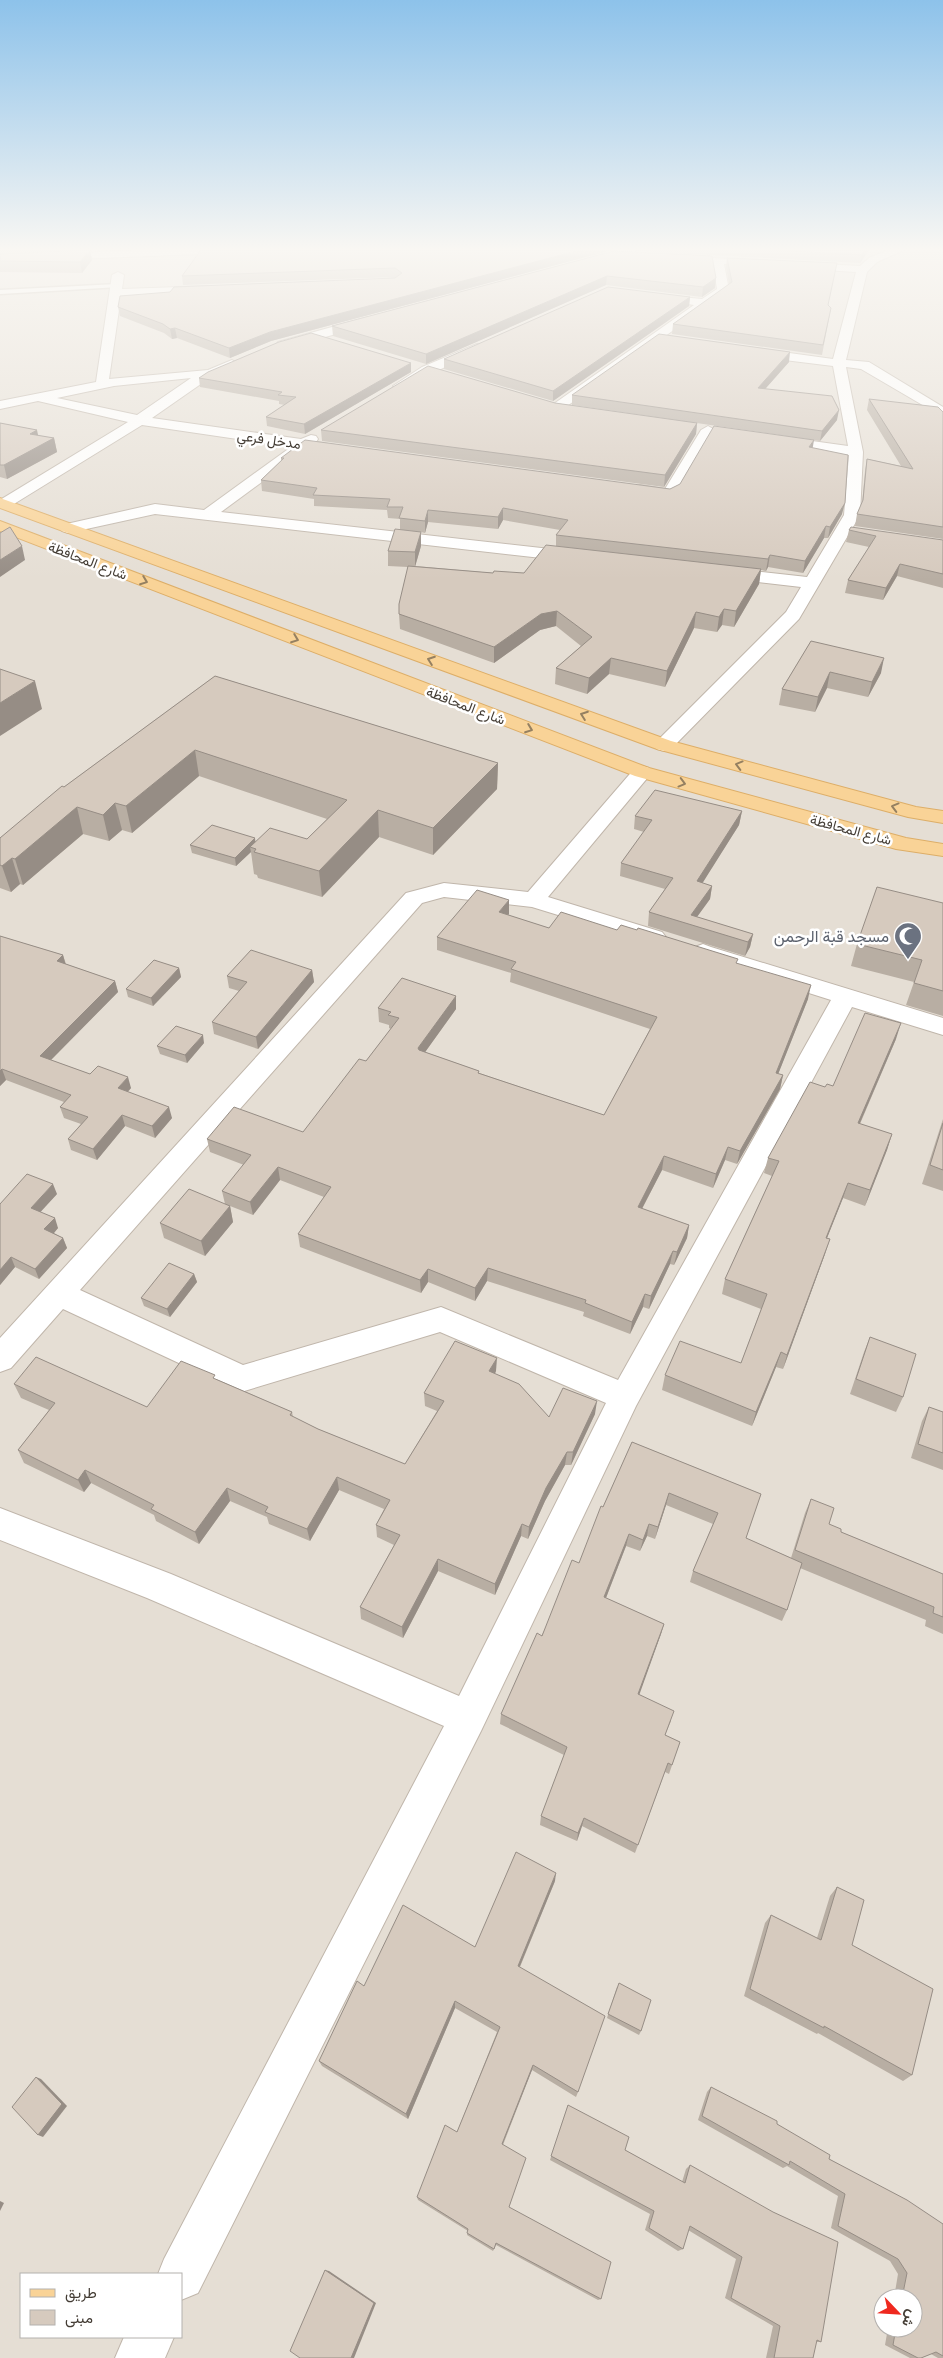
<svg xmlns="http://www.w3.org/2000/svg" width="943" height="2358" viewBox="0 0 943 2358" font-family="'Golos Text',Vazirmatn,sans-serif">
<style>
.residential{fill:#e5ded4;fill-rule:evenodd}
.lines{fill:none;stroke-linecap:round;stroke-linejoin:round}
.lane-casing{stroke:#c0b6ab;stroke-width:3}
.street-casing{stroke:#c0b6ab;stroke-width:2}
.primary-casing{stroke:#ddae68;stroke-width:2}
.lane{fill:#fff;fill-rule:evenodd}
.street{fill:#fff;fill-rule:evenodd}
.primary{fill:#f9d397;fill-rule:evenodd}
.wall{fill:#b8aea3;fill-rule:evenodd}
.shaded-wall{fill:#968d85}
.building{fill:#d6cabe;stroke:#968d85}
.oneway{stroke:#958061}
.labels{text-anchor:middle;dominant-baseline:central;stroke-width:5;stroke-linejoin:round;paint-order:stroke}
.far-street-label{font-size:14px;fill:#443d35;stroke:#fff}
.worship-label{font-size:16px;fill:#5b616d;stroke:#fff;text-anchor:end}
</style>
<rect width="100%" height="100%" fill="#f2ede5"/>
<path class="residential" d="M0,250H943V2358H0ZM21,2274H181V2337H21ZM883,2298H913V2328H883Z"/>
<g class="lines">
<g class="lane-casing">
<path id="lane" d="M117,284L119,287L0,294V290Z"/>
</g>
<g class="street-casing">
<g id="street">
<path d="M146,250H230L225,253L0,262V256Z"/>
<path d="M619,250H636L635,252L590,264L585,261L586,259Z"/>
<path d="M888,250H904L877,262L867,272L846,360L869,362L943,407V417L861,369L846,367L863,452L860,515L799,619L671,749L664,751L657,749L654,745L657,741L786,612L801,587L724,578L718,577L716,573L718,569L724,568L807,577L844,515L849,455L776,444L769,440L776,436L848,446L833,366L753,356L747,352L753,348L833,359L856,272L724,264L729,290L727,292L560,411L555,412L548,408L694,305L648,298L646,296L648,294L702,299L717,289L713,263L677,261L673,260V256L860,266L869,258Z"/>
<path d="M118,272L124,275L122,289L209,286L215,289L209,292L121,296L109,379L208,370L232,360L238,364L208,379L152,418L301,439L311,435L316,436L318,439L316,442L342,446L344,449L337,453L307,449L221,512L577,552L583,554L585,557L583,560L577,562L155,514L68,533L62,531L60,528L62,525L155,504L204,510L291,447L142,425L9,507L0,508V500L128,422L38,401L0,409V401L96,382L112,275ZM191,378L137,415L57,398L114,386Z"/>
<path d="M368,317L374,321L372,324L282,349L276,345L278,342Z"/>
<path d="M477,344L481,345L483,348L481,351L432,373L405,389H395L393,386L422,367Z"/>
<path d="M708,426L715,430L674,497L669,499L635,493L632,490L635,487L640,485L665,489L701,430Z"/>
<path d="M642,766L649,768L652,772L649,776L548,897L662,932L666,937L662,942L654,944L646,942L532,907L444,897L422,903L80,1290L243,1365L441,1307L618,1380L831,1000L695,957L691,952L695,947L703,944L711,947L943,1018V1035L852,1007L636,1406L481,1731L198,2293L181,2300V2274H158L164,2259L444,1726L147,1598L0,1540V1508L171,1574L459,1696L606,1403L440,1332L241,1392L63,1309L11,1368L0,1372V1338L406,893L444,883L528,892L635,768Z"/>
<path d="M124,2337H174L165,2358H115Z"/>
</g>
</g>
<g class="primary-casing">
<g id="primary">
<path d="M0,498L671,741L916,807L943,811V823L908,817L657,749L0,508Z"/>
<path d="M0,521L649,768L906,838L943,844V856L896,849L635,776L0,531Z"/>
</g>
</g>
<use href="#lane" class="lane"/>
<use href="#street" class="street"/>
<use href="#primary" class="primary"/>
</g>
<g class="wall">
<path d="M0,250H99H90L92,260L82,273L0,272Z"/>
<path d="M201,250H612L271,341L230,358L177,338L172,339L164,333L120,316L118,307L396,277L183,285L182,276Z"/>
<path d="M637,250H869L860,263L637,251Z"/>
<path d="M614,251L715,288L702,297L606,285L426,364L333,336L332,326Z"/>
<path d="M727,258L831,308L822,355L672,334L673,324L729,284L726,267Z"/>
<path d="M690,297L689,306L553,401L444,369V359Z"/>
<path d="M789,362L765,389L837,420L820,441L572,405V395Z"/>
<path d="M411,372L305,434L267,426L266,417L285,405L279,404V401L200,387L199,378Z"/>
<path d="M869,399L943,412V539L855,526L857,514L862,504L865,471L867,459L901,466L867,410Z"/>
<path d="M555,403L697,423L696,434L664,487L322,441L321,430Z"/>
<path d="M0,423L38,436L54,438L57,452L7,479L0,477Z"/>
<path d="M813,448L842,514L828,538H824L803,573L768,567L766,571L761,570L759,584L734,627L722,625L717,632L694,628L665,687L609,674L587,694L555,684L556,668L581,646L556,626L540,630L494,663L400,629L399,614L408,567L388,566V551L400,529V519L388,518L387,510L314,506V499L262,491L261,480L281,461V458L670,489ZM503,520L560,530L556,535V546L524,573H493L415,566L421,546V532L425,533L428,522L498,529Z"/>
<path d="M849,530L943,540V588L897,576L883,600L845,593L848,580L869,547L846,542Z"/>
<path d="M811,641L881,673L868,697L827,688L815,712L779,705L782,689Z"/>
<path d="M215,676L498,763L497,789L433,855L379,837L322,897L258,878L257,875L254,874L251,852L236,866L192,853L190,845L307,839L327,819L199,776L132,833L122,830L109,841L83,834L23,885L20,884L11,892L0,888V838L64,787Z"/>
<path d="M742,811L739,825L702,883L712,886L710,899L697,917L753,934L750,947L745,956L648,926L649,912L665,889L620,876L621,863L644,832L634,829L635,816Z"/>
<path d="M943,903V1016L906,1005L914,982L851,966L857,944Z"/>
<path d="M509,914L508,915L549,928L617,930L737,964L808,999L778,1074L783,1075L780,1089L737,1164L725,1160L713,1188L662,1170L642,1209L689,1225L687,1238L674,1265L670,1264L649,1309L643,1307L630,1334L583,1316L584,1312L487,1281L475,1301L428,1282L421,1293L300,1247L298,1234L324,1197L280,1180L253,1215L230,1206L233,1222L205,1256L164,1238L160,1223L225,1204L222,1191L244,1165L210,1152L207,1139L303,1132L366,1061L391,1029L389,1028V1025L379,1022L378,1008L456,996V1009L425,1052L479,1071V1073L604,1115L650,1029L510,982L511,973L437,950V937Z"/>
<path d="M0,936L63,955L66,964L115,981L118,992L51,1060L90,1074L131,1088L128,1092L172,1118L155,1138L125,1126L97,1160L71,1150L68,1139L81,1124L64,1118L60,1107L64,1102L6,1080L0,1086Z"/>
<path d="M179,968L181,977L153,1006L128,997L126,989Z"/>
<path d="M312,970L314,982L258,1049L214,1034L212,1022L239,991L229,988L227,976Z"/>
<path d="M896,1039L860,1124L892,1134L887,1150L865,1206L843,1198L827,1238L825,1254L783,1369L776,1367L752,1426L662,1390L665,1375L741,1363L761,1309L722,1294L725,1279L772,1176L764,1173L768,1158L825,1087L833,1086Z"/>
<path d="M204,1043L187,1063L160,1054L157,1046Z"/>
<path d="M943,1119V1191L922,1184Z"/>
<path d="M57,1194L40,1212L58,1228L54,1233L63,1238L67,1248L39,1279L15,1267L0,1285V1204Z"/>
<path d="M194,1274L197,1282L170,1317L144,1306L141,1298Z"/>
<path d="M870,1337L903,1397L896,1412L850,1394L864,1352Z"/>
<path d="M496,1371L495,1374L549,1417L595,1414L571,1465H565L545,1501L528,1539L521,1536L495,1595L438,1571L403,1638L361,1619L360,1607L394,1545L377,1537L376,1525L384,1509L339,1490L310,1541L269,1524L267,1517L230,1501L199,1544L156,1521L154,1515L91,1483L84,1492L24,1463L18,1450L49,1410L21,1398L14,1384L147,1407L216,1379L292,1412L293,1417L318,1429L405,1464L437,1411L425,1406L424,1393Z"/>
<path d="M929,1407L943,1412V1470L911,1458L922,1421Z"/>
<path d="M632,1442L761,1494L746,1538L791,1558L805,1513L811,1499L829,1524L841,1532L943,1574V1634L925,1626L926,1620L800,1568L787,1610L782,1621L690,1582L693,1571L713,1524L666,1505L655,1539L647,1536L640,1551L626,1546L606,1598L664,1624L661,1634L639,1694L671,1721L665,1735L680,1742L669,1774L665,1772L635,1853L582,1826L577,1841L540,1825L541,1816L564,1755L500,1724L501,1714L579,1563L603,1507Z"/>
<path d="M555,1881L520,1967L578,2092L576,2097L532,2070L503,2145L509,2207L601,2299L598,2300L496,2245L493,2251L467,2235L468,2231L418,2200L417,2197L457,2132L497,2032L455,2008L408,2119L322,2066L319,2061L364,1986L475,1947Z"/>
<path d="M837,1887L852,1945L912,2075L903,2081L818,2033L817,2034L744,1996L765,1923L771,1915L817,1938L830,1896Z"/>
<path d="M617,1987L641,2031L639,2035L607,2018Z"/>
<path d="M711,2087L777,2124L829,2159L943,2224V2358H938L931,2354L921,2358H910L885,2345L888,2328H913V2298H894L898,2274L890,2261L831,2228L838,2196L787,2166L783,2168L698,2120L707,2092Z"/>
<path d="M568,2105L625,2150L682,2182L686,2169L690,2165L821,2342H816L813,2358H766L773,2326L725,2298L736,2259L688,2230L683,2249L678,2251L645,2230L650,2214L550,2160Z"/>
</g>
<g class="shaded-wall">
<path d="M90,250L92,260L82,273L80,262Z"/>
<path d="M580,250H612L271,341L230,358L229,348L270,332Z"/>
<path d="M865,250H869L860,263L862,255Z"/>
<path d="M607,276L606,285L426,364V354Z"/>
<path d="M716,278L715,288L702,297L703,287Z"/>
<path d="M690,297L689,306L553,401V391Z"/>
<path d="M175,328L177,338L172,339L170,329Z"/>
<path d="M790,352L789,362L757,398L758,388Z"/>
<path d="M411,363V372L305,434L304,424Z"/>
<path d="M839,410L837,420L820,441L822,431Z"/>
<path d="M697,423L696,434L664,487L665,475Z"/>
<path d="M37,430L40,444L30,434Z"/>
<path d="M54,438L57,452L7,479L4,465Z"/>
<path d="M814,440L812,452L809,447Z"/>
<path d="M845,503L842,514L828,538L830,527Z"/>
<path d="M503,508V520L498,529V517Z"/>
<path d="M428,510V522L425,533V521Z"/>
<path d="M826,526L824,538L803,573L805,561Z"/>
<path d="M421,532V546L415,567V552Z"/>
<path d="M22,546L25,560L0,577V560Z"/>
<path d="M770,555L768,567L766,571L768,559Z"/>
<path d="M900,564L897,576L883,600L886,588Z"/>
<path d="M761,569L759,584L734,627L736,611Z"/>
<path d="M724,609L722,625L717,632L719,617Z"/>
<path d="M557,611L556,626L540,630L494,663V647L541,614Z"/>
<path d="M696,612L694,628L665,687L667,671Z"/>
<path d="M611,658L609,674L587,694L589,678Z"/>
<path d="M884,658L881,673L868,697L872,682Z"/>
<path d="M830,672L827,688L815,712L818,697Z"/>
<path d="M35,681L42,709L0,736V703Z"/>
<path d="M195,750L199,776L132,833L126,806Z"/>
<path d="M498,763L497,789L433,855V828Z"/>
<path d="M115,803L122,830L109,841L103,815Z"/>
<path d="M77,807L83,834L23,885L15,859Z"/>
<path d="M378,810L379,837L322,897L319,871Z"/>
<path d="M742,811L739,825L695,895L697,881Z"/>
<path d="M255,838L256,847H250L251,852L236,866L235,858Z"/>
<path d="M12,858L20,884L11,892L2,866Z"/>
<path d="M712,886L710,899L691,925V915Z"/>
<path d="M509,900V914L499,926V912Z"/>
<path d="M753,934L750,947L745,956L748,942Z"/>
<path d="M63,955L66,966L57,961Z"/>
<path d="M179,968L181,977L153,1006L151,998Z"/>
<path d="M312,970L314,982L258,1049L256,1037Z"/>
<path d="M115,981L118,992L44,1067L40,1056Z"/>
<path d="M811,985L808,999L773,1087L776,1073Z"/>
<path d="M456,996V1009L418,1062V1048Z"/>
<path d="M901,1023L896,1039L853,1139L858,1123Z"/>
<path d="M203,1035L204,1043L187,1063L185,1055Z"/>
<path d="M2,1069L6,1080L0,1086V1071Z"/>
<path d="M783,1075L780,1089L737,1164L740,1151Z"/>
<path d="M128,1077L131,1088L121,1099L118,1088Z"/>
<path d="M169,1107L172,1118L155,1138L152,1126Z"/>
<path d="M122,1115L125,1126L97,1160L93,1149Z"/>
<path d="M892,1134L887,1150L865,1206L870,1190Z"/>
<path d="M728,1147L725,1160L713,1188L716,1174Z"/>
<path d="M664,1156L662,1170L636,1220L638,1207Z"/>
<path d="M278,1167L280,1180L253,1215L250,1202Z"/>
<path d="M848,1183L843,1198L821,1253L826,1238Z"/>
<path d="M53,1184L57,1194L35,1218L31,1208Z"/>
<path d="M230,1206L233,1222L205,1256L201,1241Z"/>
<path d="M55,1218L58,1228L48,1240L44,1229Z"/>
<path d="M689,1225L687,1238L674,1265L677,1252Z"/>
<path d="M63,1238L67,1248L39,1279L35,1269Z"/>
<path d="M830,1239L825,1254L783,1369L787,1355Z"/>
<path d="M673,1251L670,1264L649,1309L651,1296Z"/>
<path d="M11,1257L15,1267L0,1285V1270Z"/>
<path d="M488,1268L487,1281L475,1301V1288Z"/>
<path d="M428,1269V1282L421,1293L420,1280Z"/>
<path d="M194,1274L197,1282L170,1317L167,1309Z"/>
<path d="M645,1294L643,1307L630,1334L632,1322Z"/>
<path d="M781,1352L776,1367L752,1426L756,1412Z"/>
<path d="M497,1358L496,1371L489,1385V1371Z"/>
<path d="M597,1401L595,1414L571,1465L573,1452Z"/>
<path d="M567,1452L565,1465L545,1501L528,1539L529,1527L546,1488Z"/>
<path d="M85,1470L91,1483L84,1492L78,1480Z"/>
<path d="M337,1477L339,1490L310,1541L307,1529Z"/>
<path d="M227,1488L230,1501L199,1544L195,1532Z"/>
<path d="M669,1493L666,1505L655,1539L658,1527Z"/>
<path d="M522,1524L521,1536L495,1595V1584Z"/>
<path d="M649,1524L647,1536L640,1551L643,1540Z"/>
<path d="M629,1534L626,1546L602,1608L604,1597Z"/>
<path d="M438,1559V1571L403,1638L402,1627Z"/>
<path d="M664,1624L661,1634L636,1704L638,1694Z"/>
<path d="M584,1818L582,1826L577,1841L578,1833Z"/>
<path d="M556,1873L555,1881L517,1973L518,1966Z"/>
<path d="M455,2001V2008L408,2119L406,2114Z"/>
<path d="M533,2065L532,2070L501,2148L502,2144Z"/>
<path d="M36,2077L41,2079L67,2106L43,2137L38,2135Z"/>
<path d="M0,2201L4,2203L0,2211Z"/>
<path d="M325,2270L329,2271L376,2303L354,2358H351Z"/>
</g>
<g class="building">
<path d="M90,250L80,262L0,261V254Z"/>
<path d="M201,250H580L270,332L229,348L175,328L170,329L163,324L118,307L120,296L170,292L174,287L395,278L402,273L395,268L182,276Z"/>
<path d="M773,250H865L862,255Z"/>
<path d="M614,251L712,256L716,278L703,287L607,276L426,354L332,326Z"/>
<path d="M727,258L837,263L828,305L831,308L823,345L673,324L732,282Z"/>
<path d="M608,287L690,297L553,391L444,359Z"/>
<path d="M311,333L411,363L304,424L266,417L296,397L278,395L282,392L199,378L208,372L279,342Z"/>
<path d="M659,334L790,352L758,388L832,396L839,410L822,431L572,395Z"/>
<path d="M428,366L555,403L697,423L665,475L321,430Z"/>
<path d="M869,399L938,407L943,412V527L857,514L863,500L867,459L913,469Z"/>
<path d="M0,423L37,430L30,434L54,438L4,465H0Z"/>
<path d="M714,426L814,440L809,447L848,455L845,503L830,527L826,526L805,561L770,555L768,559L556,535L568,520L503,508L498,517L428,510L425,521L399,518L403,507H387L390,499L313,495L317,488L261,480L284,458H281L305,440L670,489L680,484Z"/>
<path d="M10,527L22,546L0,560V533Z"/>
<path d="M851,527L943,540V574L900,564L886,588L848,580L876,536L849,530Z"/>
<path d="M395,529L421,532L415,552L388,551Z"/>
<path d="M546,545L761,569L736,611L724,609L719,617L696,612L667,671L611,658L589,678L556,668L592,637L557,611L541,614L494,647L399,614V604L408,566L493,573L494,571L524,573Z"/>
<path d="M811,641L884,658L872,682L830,672L818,697L782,689Z"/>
<path d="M0,669L35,681L0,703Z"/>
<path d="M215,676L498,763L433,828L378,810L319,871L254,852L256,849L250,847L270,828L307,839L347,800L195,750L126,806L115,803L103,815L77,807L15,859L12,858L2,866L0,865V838L62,786L64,787Z"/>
<path d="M655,790L742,811L697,881L712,886L691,915L753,934L748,942L649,912L673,878L621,863L652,820L635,816Z"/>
<path d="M212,825L255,838L235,858L190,845Z"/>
<path d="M877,887L943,903V991L914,983L922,960L857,944Z"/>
<path d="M477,890L509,900L499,912L549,928L561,912L617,930L621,925L637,930L638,928L738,959L736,963L811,985L776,1073L783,1075L740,1151L728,1147L716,1174L664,1156L638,1207L689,1225L677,1252L673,1251L651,1296L645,1294L632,1322L585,1303L586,1300L488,1268L475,1288L428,1269L420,1280L298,1234L331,1187L278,1167L250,1202L222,1191L251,1155L207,1139L234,1107L303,1132L359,1059L366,1061L399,1018L388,1015L391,1012L378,1008L402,978L456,996L418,1048L419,1050L479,1071L478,1073L604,1115L657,1017L511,969L516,962L437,937Z"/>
<path d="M0,936L63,955L57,961L115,981L40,1056L90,1074L98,1066L128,1077L118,1088L169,1107L152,1126L122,1115L93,1149L68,1139L88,1117L60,1107L71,1095L2,1069L0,1071Z"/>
<path d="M251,950L312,970L256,1037L212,1022L247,982L227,976Z"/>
<path d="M154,960L179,968L151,998L126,989Z"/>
<path d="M865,1013L901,1023L858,1123L892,1134L870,1190L848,1183L826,1238L830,1239L787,1355L781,1352L756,1412L665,1375L680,1341L741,1363L767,1294L725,1279L779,1161L768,1158L810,1082L825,1087L827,1084L833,1086Z"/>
<path d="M176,1026L203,1035L185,1055L157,1046Z"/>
<path d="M943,1123V1170L930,1165Z"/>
<path d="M27,1174L53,1184L31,1208L55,1218L44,1229L63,1238L35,1269L11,1257L0,1270V1204Z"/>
<path d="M189,1189L230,1206L201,1241L160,1223Z"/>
<path d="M169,1263L194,1274L167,1309L141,1298Z"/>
<path d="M870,1337L916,1354L903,1397L856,1379Z"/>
<path d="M455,1341L497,1358L489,1371L519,1384L549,1417L563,1388L597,1401L573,1452H567L546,1488L529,1527L522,1524L495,1584L438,1559L402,1627L360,1607L400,1535L376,1525L390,1500L337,1477L307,1529L265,1512L268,1507L227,1488L195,1532L151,1509L154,1505L85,1470L78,1480L18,1450L55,1403L14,1384L36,1357L147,1407L181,1361L215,1375L213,1378L292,1412L290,1415L318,1429L405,1464L444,1401L424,1393Z"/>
<path d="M929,1407L943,1412V1453L918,1444Z"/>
<path d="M632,1442L761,1494L746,1538L802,1563L787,1610L693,1571L718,1513L669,1493L658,1527L649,1524L643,1540L629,1534L604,1597L664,1624L638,1694L674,1711L665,1735L680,1742L672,1765L668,1763L638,1845L584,1818L578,1833L541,1816L567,1747L501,1714L537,1633L542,1636L572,1560L579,1563L601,1506L603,1507Z"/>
<path d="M811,1499L834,1508L829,1524L841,1529V1532L943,1574V1617L933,1613L934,1607L795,1550Z"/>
<path d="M516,1852L556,1873L518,1966L605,2016L578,2092L533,2065L502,2144L526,2158L509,2207L611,2262L601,2299L496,2243L494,2249L467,2233L468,2229L417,2197L445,2125L457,2132L500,2027L455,2001L406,2114L319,2061L357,1981L364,1986L403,1905L475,1947Z"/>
<path d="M837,1887L864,1900L852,1945L933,1989L912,2075L824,2026V2028L750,1989L771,1915L821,1940Z"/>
<path d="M619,1983L651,2000L641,2031L608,2014Z"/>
<path d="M36,2077L62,2104L38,2135L12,2107Z"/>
<path d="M711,2087L777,2121V2124L830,2155L829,2159L907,2200L943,2224V2356L936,2352L921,2358H918L893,2345L896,2328H913V2298H902L907,2273L898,2259L838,2226L845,2194L790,2161L789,2165L702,2116Z"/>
<path d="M568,2105L629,2137L625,2150L685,2183L690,2165L773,2212L838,2242L821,2342L817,2340L813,2358H774L780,2326L731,2298L742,2257L690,2226L683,2249L649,2228L654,2211L551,2156Z"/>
<path d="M325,2270L374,2303L351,2358H300L290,2351Z"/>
</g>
<defs><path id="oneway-chevron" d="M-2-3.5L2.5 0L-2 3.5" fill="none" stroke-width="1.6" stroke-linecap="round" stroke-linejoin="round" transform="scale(1.25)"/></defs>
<g class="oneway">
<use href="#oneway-chevron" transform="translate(144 581) rotate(21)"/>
<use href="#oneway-chevron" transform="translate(295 639) rotate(21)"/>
<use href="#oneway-chevron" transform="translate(431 660) rotate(-160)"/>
<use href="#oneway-chevron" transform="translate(584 715) rotate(-160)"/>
<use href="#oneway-chevron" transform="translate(529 729) rotate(21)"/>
<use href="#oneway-chevron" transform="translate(739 765) rotate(-165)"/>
<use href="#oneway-chevron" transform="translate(682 783) rotate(15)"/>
<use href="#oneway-chevron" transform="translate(895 807) rotate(-165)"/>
</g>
<linearGradient id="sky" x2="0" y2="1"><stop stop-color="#8dc2ea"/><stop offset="0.43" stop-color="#f9f7f3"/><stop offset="1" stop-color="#f9f7f3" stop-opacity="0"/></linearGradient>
<rect width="943" height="580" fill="url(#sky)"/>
<defs>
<g id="mosque-pin" transform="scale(1.4375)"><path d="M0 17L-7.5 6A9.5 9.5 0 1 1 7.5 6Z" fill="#6b7280" stroke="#fff"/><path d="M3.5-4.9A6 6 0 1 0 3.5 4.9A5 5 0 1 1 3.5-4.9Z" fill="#fff"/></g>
</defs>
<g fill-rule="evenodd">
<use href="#mosque-pin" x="908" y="936"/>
</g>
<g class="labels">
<g class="far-street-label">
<text transform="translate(269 439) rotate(8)">مدخل فرعي</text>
<text transform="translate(88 560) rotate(21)">شارع المحافظة</text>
<text transform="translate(466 705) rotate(21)">شارع المحافظة</text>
<text transform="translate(851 829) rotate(15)">شارع المحافظة</text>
</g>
<g class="worship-label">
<text x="889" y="936">مسجد قبة الرحمن</text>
</g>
</g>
<rect x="20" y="2273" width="162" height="65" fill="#ffffff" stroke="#b4b1ae"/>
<rect x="30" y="2289" width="25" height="8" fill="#f9d397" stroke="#b4b1ae"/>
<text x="65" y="2298" font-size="15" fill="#443d35">طريق</text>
<rect x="30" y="2310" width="25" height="15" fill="#d6cabe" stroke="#b4b1ae"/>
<text x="65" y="2323" font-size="15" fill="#443d35">مبنى</text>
<g transform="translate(898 2313) rotate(115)"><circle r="24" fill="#ffffff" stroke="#b4b1ae"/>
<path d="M0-4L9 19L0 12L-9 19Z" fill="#ef291f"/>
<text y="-8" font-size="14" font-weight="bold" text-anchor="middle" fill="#443d35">ش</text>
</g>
</svg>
